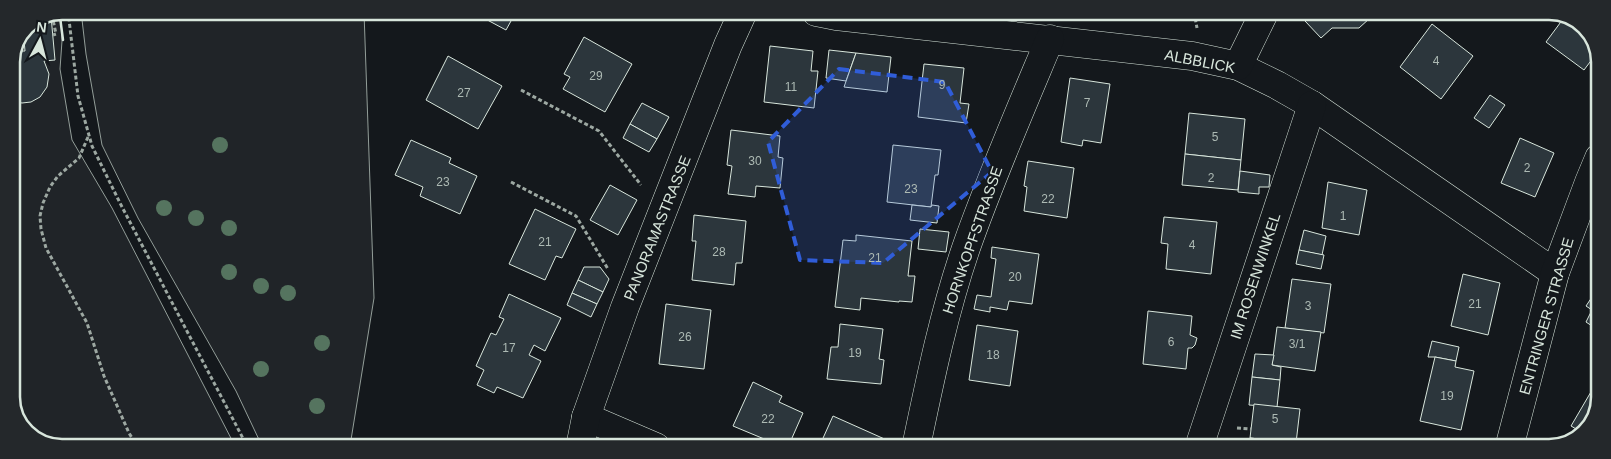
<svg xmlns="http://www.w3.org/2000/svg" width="1611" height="459" viewBox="0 0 1611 459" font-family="Arial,sans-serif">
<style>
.green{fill:#202428;stroke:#939e99}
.building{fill:#2c363c;stroke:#d8e6dc}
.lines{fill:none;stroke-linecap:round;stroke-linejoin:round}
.minor-casing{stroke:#d8e6dc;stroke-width:29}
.path{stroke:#9da8a2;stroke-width:3;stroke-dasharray:4 2.5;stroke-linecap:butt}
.minor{stroke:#14181c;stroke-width:28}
.wall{stroke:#d8e6dc;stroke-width:2.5}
.tree{fill:#55745f}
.marked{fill:#305dd8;fill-opacity:0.2;stroke:#305dd8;stroke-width:4;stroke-dasharray:10 6;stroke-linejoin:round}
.labels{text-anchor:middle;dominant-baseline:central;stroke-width:4;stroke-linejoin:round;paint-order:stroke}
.number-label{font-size:12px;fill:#adbab4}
.street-label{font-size:15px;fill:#d8e6dc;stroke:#14181c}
.rim{fill:none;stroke:#d8e6dc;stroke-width:2.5}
</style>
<rect width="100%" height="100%" fill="#14181c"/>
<g class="green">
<path d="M81,11L364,12L374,298L350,446H262L236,391L138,218L102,145L86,54Z"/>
<path d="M61,12L62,41L60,69L72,140L112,208L235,446H49L24,430L11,401V62L26,26Z"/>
</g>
<g class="building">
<path d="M480,12H516L506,30L478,15Z"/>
<path d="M1310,13H1367L1370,18L1359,28H1332L1321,38L1305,21L1310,18Z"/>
<path d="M1566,15L1587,29L1594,44L1590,49L1596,54L1584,70L1546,42Z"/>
<path d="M51,16L55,60L44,61L49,74L47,87L40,97L31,102L22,103L11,101V62L16,51H25L24,40H20L26,26Z"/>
<path d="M1432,24L1473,56L1441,99L1400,67Z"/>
<path d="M584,37L632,64L605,112L563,89L570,77L564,74Z"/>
<path d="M770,46L813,51L811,71H818L814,108L764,102Z"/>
<path d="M829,50L856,53L846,81L826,78Z"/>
<path d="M856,53L891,57L887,92L844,87Z"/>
<path d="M448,56L502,86L478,129L426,100Z"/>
<path d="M924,64L964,68L960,103L969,104L966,123L918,117Z"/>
<path d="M1070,78L1110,84L1101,143L1083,140L1082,146L1061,142Z"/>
<path d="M1490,95L1505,105L1489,128L1474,118Z"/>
<path d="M642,103L669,117L657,139L630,124Z"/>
<path d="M1189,113L1245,119L1241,160L1185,154Z"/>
<path d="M630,124L657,139L649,152L623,138Z"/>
<path d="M731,130L780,136L778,157L783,158L780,188L756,186L755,197L728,194L732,166L727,165Z"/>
<path d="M1520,138L1554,153L1535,197L1501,183Z"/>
<path d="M411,140L451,158L449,163L477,176L460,214L420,196L423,187L395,175Z"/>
<path d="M893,145L941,150L938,175H935L931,207L887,202Z"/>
<path d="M1185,154L1241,160L1238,190L1182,185Z"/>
<path d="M1028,161L1074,168L1067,218L1024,211L1027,187L1024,186Z"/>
<path d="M1240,171L1270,175L1269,187H1259V194L1238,192Z"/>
<path d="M1328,182L1367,190L1359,235L1322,228Z"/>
<path d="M610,185L637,200L618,235L590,220Z"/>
<path d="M912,205L931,207L932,205L939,206L937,223L910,220Z"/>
<path d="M535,209L576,229L562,258L556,256L545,280L509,264Z"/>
<path d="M694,215L746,221L742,263H736L734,285L692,280L696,241H692Z"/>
<path d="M1164,217L1217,222L1211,274L1166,269L1168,244L1161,243Z"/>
<path d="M920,229L949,232L946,252L918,249Z"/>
<path d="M1304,230L1326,236L1322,255L1299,250Z"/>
<path d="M856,235L912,241L908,276H915L912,302L899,301V302L861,298L860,310L835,307L843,240L856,241Z"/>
<path d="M992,247L1039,254L1032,304L1009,301L1007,310L990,307V312L974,309L977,295L991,297L996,259L991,258Z"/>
<path d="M1299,250L1324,255L1321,269L1296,264Z"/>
<path d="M584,267H600L609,279L603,292L578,280Z"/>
<path d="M1463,274L1500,283L1488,335L1451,326Z"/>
<path d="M1292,279L1331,284L1324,333L1285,328Z"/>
<path d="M578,280L603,292L597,304L572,293Z"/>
<path d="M572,293L597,304L591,317L567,305Z"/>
<path d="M509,294L561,318L545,351L534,345L529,355L541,361L523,398L497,387L494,393L477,385L484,370L476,366L491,333L496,335L504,319L499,317Z"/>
<path d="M1594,294L1599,296L1598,330L1586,322L1592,310L1586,306Z"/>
<path d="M666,304L711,310L704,369L659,364Z"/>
<path d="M1148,311L1192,316L1190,335L1197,338L1195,345L1192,348H1188L1186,369L1143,364Z"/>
<path d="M840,324L883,329L879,359L884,360L881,384L827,379L831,347H838Z"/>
<path d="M977,325L1018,331L1010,386L969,380Z"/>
<path d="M1277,327L1321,332L1315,371L1272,365Z"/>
<path d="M1432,341L1459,347L1456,361L1435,357H1428Z"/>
<path d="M1255,354L1274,355L1272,365L1281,367L1280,380L1252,377Z"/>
<path d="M1435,357L1456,361L1455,367L1474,371L1461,430L1420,421Z"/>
<path d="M1252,377L1280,380L1277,407L1249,405Z"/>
<path d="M753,382L782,396L779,402L803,413L788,447L770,440L769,441L733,426Z"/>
<path d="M1595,385L1598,387V410L1583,433L1571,426Z"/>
<path d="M1254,404L1300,409L1296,443L1250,438Z"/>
<path d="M833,416L889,441L886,447H819Z"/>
<path d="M1250,438L1296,443V447H1249Z"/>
</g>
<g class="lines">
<g class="minor-casing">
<g id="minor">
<path d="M816,12L836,16L1192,56L1238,66L1277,85L1312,105L1555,273"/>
<path d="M1238,66L1264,13"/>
<path d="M586,417L656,447"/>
<path d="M580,447L586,417L625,307L728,45L743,12"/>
<path d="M916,447C930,380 944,312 966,248C991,177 1021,108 1050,39"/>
<path d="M1199,447L1312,105"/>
<path d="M1509,448L1555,273L1589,182L1599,158"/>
</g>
</g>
<g class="path">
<path d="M68,11L78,96L92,146L120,203L247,446"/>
<path d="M1194,12L1197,28"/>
<path d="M52,15L56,34L53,35"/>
<path d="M521,90L599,131L641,185"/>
<path d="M88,137L79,158L58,176L50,187L43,203L40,216L41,229L46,248L87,323L104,376L129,433L137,446"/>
<path d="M511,182L576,216L608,269"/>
<path d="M1237,428L1251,429"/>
<path d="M1230,444L1249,446"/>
</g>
<use href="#minor" class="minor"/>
<path class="wall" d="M60,17L63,40"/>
</g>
<g class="tree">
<circle cx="220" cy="145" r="8"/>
<circle cx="164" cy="208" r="8"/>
<circle cx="196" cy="218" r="8"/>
<circle cx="229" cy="228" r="8"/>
<circle cx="229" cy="272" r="8"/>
<circle cx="261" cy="286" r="8"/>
<circle cx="288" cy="293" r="8"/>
<circle cx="322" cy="343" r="8"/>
<circle cx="261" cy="369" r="8"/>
<circle cx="317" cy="406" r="8"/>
</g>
<path class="marked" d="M839,69L945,82L992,172L883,263L800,260L768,142Z"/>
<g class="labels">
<g class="number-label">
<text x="1436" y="61">4</text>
<text x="596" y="76">29</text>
<text x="942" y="85">9</text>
<text x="791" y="87">11</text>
<text x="464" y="93">27</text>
<text x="1087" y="103">7</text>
<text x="1215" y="137">5</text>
<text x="755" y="161">30</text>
<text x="1527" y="168">2</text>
<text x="1211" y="178">2</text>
<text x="443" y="182">23</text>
<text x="911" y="189">23</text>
<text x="1048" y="199">22</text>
<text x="1343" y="216">1</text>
<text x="545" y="242">21</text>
<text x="1192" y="245">4</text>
<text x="719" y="252">28</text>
<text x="875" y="258">21</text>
<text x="1015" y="277">20</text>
<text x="1475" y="304">21</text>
<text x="1308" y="306">3</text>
<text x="685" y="337">26</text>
<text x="1171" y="342">6</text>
<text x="1297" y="344">3/1</text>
<text x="509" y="348">17</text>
<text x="855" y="353">19</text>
<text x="993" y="355">18</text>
<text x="1447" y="396">19</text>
<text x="768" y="419">22</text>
<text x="1275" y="419">5</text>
</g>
<g class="street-label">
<text transform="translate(1200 61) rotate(11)">ALBBLICK</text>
<text transform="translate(657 228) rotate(-68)">PANORAMASTRASSE</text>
<text transform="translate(972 240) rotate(-71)">HORNKOPFSTRASSE</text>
<text transform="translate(1255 276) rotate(-72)">IM ROSENWINKEL</text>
<text transform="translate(1546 316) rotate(-74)">ENTRINGER STRASSE</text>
</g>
</g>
<path d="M0 0H1611V459H0ZM62 20H1549A42 42 0 0 1 1591 62V397A42 42 0 0 1 1549 439H62A42 42 0 0 1 20 397V62A42 42 0 0 1 62 20Z" fill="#24282b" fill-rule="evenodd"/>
<path class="rim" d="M62 20H1549A42 42 0 0 1 1591 62V397A42 42 0 0 1 1549 439H62A42 42 0 0 1 20 397V62A42 42 0 0 1 62 20Z"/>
<g transform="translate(40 40) rotate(7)" stroke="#14181c" stroke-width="4" paint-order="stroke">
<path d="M0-4L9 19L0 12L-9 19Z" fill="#d8e6dc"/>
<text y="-8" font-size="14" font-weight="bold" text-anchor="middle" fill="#d8e6dc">N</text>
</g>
</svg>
